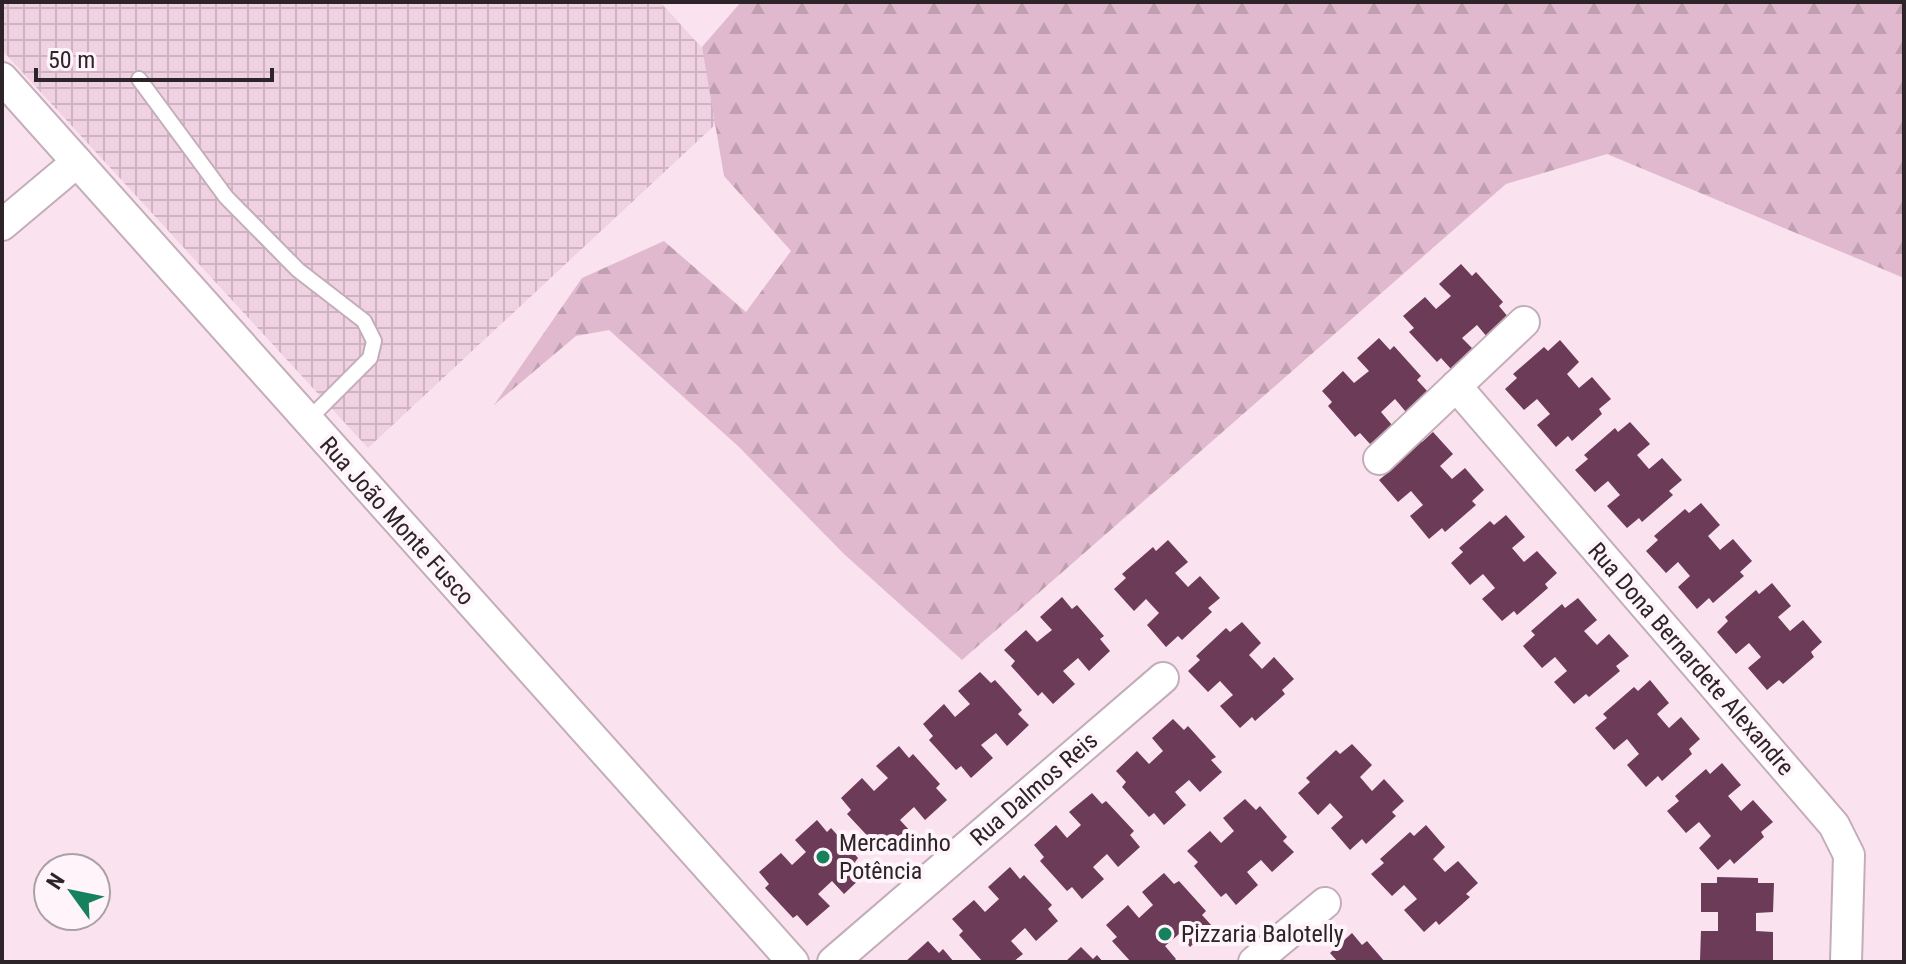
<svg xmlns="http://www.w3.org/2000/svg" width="1906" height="964" viewBox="0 0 1906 964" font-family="'Roboto Condensed',sans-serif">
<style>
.industrial{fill:url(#industrial-grid)}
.forest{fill:url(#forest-firs)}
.building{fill:#6b3b58}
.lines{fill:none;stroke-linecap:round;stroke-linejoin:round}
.lane-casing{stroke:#c3adb9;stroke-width:18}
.street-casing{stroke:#c3adb9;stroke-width:34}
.lane{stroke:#fff;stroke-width:14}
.street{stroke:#fff;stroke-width:30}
.poi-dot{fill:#16815d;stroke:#fef4f9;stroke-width:3}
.labels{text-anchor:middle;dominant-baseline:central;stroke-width:8;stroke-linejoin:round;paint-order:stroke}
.street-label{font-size:24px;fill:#2c2428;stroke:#fef4f9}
.poi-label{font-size:24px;fill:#2c2428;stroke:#fef4f9;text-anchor:start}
</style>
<defs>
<pattern id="industrial-grid" width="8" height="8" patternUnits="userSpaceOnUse" patternTransform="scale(2)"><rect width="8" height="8" fill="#f0d1e1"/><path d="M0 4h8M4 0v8" fill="none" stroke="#ceb3c1"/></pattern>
<pattern id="forest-firs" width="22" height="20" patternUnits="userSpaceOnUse" patternTransform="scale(2)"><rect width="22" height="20" fill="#e0b9ce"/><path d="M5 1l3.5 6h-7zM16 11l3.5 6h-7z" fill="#c09fb1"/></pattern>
</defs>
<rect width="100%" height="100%" fill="#fae2ef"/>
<path class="industrial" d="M3,2H660L746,96L368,448L2,50Z"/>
<path class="forest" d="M741,2H1904V278L1607,154L1506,184L962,660L844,554L739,447L609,330L576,336L494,405L582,278L664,241L746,312L791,251L724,176L702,47Z"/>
<g class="building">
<path d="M1461,264L1472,276L1476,272L1503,302L1499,306L1509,318L1488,338L1477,325L1462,338L1474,350L1452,370L1441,358L1437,362L1409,332L1414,328L1403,316L1425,297L1436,309L1451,296L1439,284Z"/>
<path d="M1379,338L1390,350L1394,346L1421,376L1417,380L1428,392L1406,412L1395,399L1381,412L1392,425L1370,444L1360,433L1355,437L1328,406L1332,402L1322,391L1343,371L1354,383L1369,371L1357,358Z"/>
<path d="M1560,340L1579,362L1567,374L1579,388L1592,377L1611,399L1599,409L1602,414L1572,441L1568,436L1556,447L1537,425L1550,414L1537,399L1524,410L1505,389L1517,378L1513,374L1544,347L1548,351Z"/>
<path d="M1630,422L1650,444L1637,455L1649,469L1662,458L1682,480L1669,491L1673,495L1642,522L1639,518L1627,528L1607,506L1620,495L1608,481L1595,492L1575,470L1588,459L1584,455L1615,428L1618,432Z"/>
<path d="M1433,432L1453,454L1440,466L1452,479L1465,468L1484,490L1472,501L1476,505L1445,532L1442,528L1429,539L1410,516L1423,505L1411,491L1398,502L1379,480L1391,470L1387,465L1418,438L1422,442Z"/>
<path d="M1701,503L1720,525L1708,536L1720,550L1733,539L1752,561L1740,572L1744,576L1713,603L1709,598L1697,609L1678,587L1690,576L1678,562L1666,573L1646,551L1658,540L1654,536L1685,509L1689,513Z"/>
<path d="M1506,515L1525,537L1512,548L1524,562L1537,551L1557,573L1545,584L1548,588L1517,615L1514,611L1502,621L1482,599L1495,588L1483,574L1470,585L1451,563L1463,552L1459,548L1490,521L1494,525Z"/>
<path d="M1168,540L1188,562L1175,573L1188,587L1200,576L1220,598L1208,608L1212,612L1182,640L1178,636L1166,647L1147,625L1159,613L1146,599L1134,611L1114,589L1126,578L1122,574L1153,547L1156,551Z"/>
<path d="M1772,583L1791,606L1778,617L1790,631L1803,620L1822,642L1811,652L1814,657L1783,684L1779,680L1767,690L1748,668L1761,657L1749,643L1736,654L1717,632L1728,621L1725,617L1756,590L1759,594Z"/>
<path d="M1062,597L1072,609L1077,605L1104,636L1100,639L1110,651L1089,671L1078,658L1063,671L1075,684L1053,704L1042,692L1038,696L1011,666L1015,661L1004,650L1026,630L1037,642L1052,630L1040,617Z"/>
<path d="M1578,598L1597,620L1584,631L1597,645L1609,634L1629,656L1616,666L1620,671L1589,697L1586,694L1574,704L1554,682L1567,671L1555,657L1542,668L1523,646L1535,635L1531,631L1562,604L1565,608Z"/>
<path d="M1242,622L1261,643L1249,655L1262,669L1274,657L1294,679L1282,690L1285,694L1255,721L1252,717L1240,728L1220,706L1233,695L1220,681L1208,692L1188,671L1200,660L1196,656L1226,628L1230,632Z"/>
<path d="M980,672L991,683L995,680L1022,710L1018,714L1029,725L1007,746L996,733L981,745L993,758L971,778L961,766L956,770L929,740L933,736L923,724L944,704L955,717L970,704L958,691Z"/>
<path d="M1650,680L1669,703L1657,714L1669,728L1681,717L1700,739L1689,749L1692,754L1662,781L1658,776L1646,787L1627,765L1639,754L1627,739L1614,750L1595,728L1607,718L1603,714L1634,687L1638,691Z"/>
<path d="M1173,719L1184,730L1188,726L1216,757L1211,760L1222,772L1200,792L1189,780L1175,792L1186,805L1164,825L1154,813L1149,817L1122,787L1126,782L1116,771L1137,751L1149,764L1163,751L1152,738Z"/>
<path d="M1352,744L1372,765L1360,777L1372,791L1384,779L1404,801L1392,812L1396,816L1366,844L1362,839L1350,850L1331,828L1343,817L1330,803L1318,815L1298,793L1310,782L1306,778L1336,750L1340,754Z"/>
<path d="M899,746L909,758L913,754L940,784L936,788L947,800L925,820L914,807L900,820L911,832L889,852L879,840L875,844L847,814L851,810L841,798L862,778L874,791L888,778L876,766Z"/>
<path d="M1722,763L1741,785L1728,796L1741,811L1753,800L1773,822L1761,832L1764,837L1734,864L1730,859L1718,870L1699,848L1711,836L1699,822L1686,833L1667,811L1679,801L1675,796L1706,769L1710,774Z"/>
<path d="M1092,793L1102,804L1106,801L1134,831L1130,835L1140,847L1118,867L1107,854L1093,867L1104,879L1082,899L1072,887L1067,891L1040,861L1044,857L1034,845L1056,825L1067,838L1081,825L1069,812Z"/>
<path d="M1245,799L1256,810L1260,806L1287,837L1283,841L1294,852L1272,872L1261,860L1247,872L1258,885L1236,905L1226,893L1221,897L1194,866L1198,862L1187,851L1210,831L1221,843L1234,831L1223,818Z"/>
<path d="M817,820L827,832L831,828L858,858L855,862L865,874L844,894L832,881L818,894L830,906L807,926L797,915L793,918L765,888L769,884L759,872L781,853L792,865L806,852L795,840Z"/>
<path d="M1426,825L1445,847L1433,859L1445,872L1458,861L1478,883L1466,894L1470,897L1439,925L1436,921L1424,932L1404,910L1417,899L1404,885L1392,896L1371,874L1384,863L1380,859L1410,832L1414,836Z"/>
<path d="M1010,867L1020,879L1024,875L1052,905L1048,909L1058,921L1036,941L1025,928L1011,941L1023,954L1013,962H983L959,935L963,931L952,919L974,900L985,912L999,899L988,887Z"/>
<path d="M1164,873L1174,884L1179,881L1206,911L1202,915L1212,926L1190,947L1179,934L1165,946L1176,959L1173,962H1131L1112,941L1117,937L1106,925L1128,905L1139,918L1153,905L1142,892Z"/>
<path d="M1717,877L1758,878V883H1774L1773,912L1756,913V931L1773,932V961L1700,960L1701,931H1718V912H1701V883H1717Z"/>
<path d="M1352,933L1362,945L1367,941L1385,962H1338L1330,953Z"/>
<path d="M928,941L939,953L943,949L954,962H905Z"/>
<path d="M1081,947L1093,959L1097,955L1103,962H1065Z"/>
</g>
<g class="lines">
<g class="lane-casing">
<path id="lane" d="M139,79L226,197L298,270L364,321L374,341L370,358L308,420"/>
</g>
<g class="street-casing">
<g id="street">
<path d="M2,78L793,962"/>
<path d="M2,225L77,162"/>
<path d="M1456,386L1834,825L1849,855L1846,962"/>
<path d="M1379,459L1524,322"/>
<path d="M833,962L1163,678"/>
<path d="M1254,962L1325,903"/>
</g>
</g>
<use href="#lane" class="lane"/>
<use href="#street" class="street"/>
</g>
<g class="poi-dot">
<circle cx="823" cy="857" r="8"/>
<circle cx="1165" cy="934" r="8"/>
</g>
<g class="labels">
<g class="street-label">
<text transform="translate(397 521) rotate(48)">Rua João Monte Fusco</text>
<text transform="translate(1691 659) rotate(49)">Rua Dona Bernardete Alexandre</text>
<text transform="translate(1034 789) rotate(-41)">Rua Dalmos Reis</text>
</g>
<g class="poi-label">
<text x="839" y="843">Mercadinho<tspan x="839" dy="28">Potência</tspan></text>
<text x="1181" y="934">Pizzaria Balotelly</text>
</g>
</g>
<rect width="1906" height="964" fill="none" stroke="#2c2428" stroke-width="8"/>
<g transform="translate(72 892) rotate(303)"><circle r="38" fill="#fef4f9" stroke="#aaa1a5" stroke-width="2"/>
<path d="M0-6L14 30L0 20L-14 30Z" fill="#16815d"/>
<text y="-12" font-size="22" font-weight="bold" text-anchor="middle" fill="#2c2428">N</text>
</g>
<path d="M36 68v12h236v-12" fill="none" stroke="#2c2428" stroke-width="4"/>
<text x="48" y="68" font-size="24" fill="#2c2428" stroke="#fef4f9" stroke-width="6" paint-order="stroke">50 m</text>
</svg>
